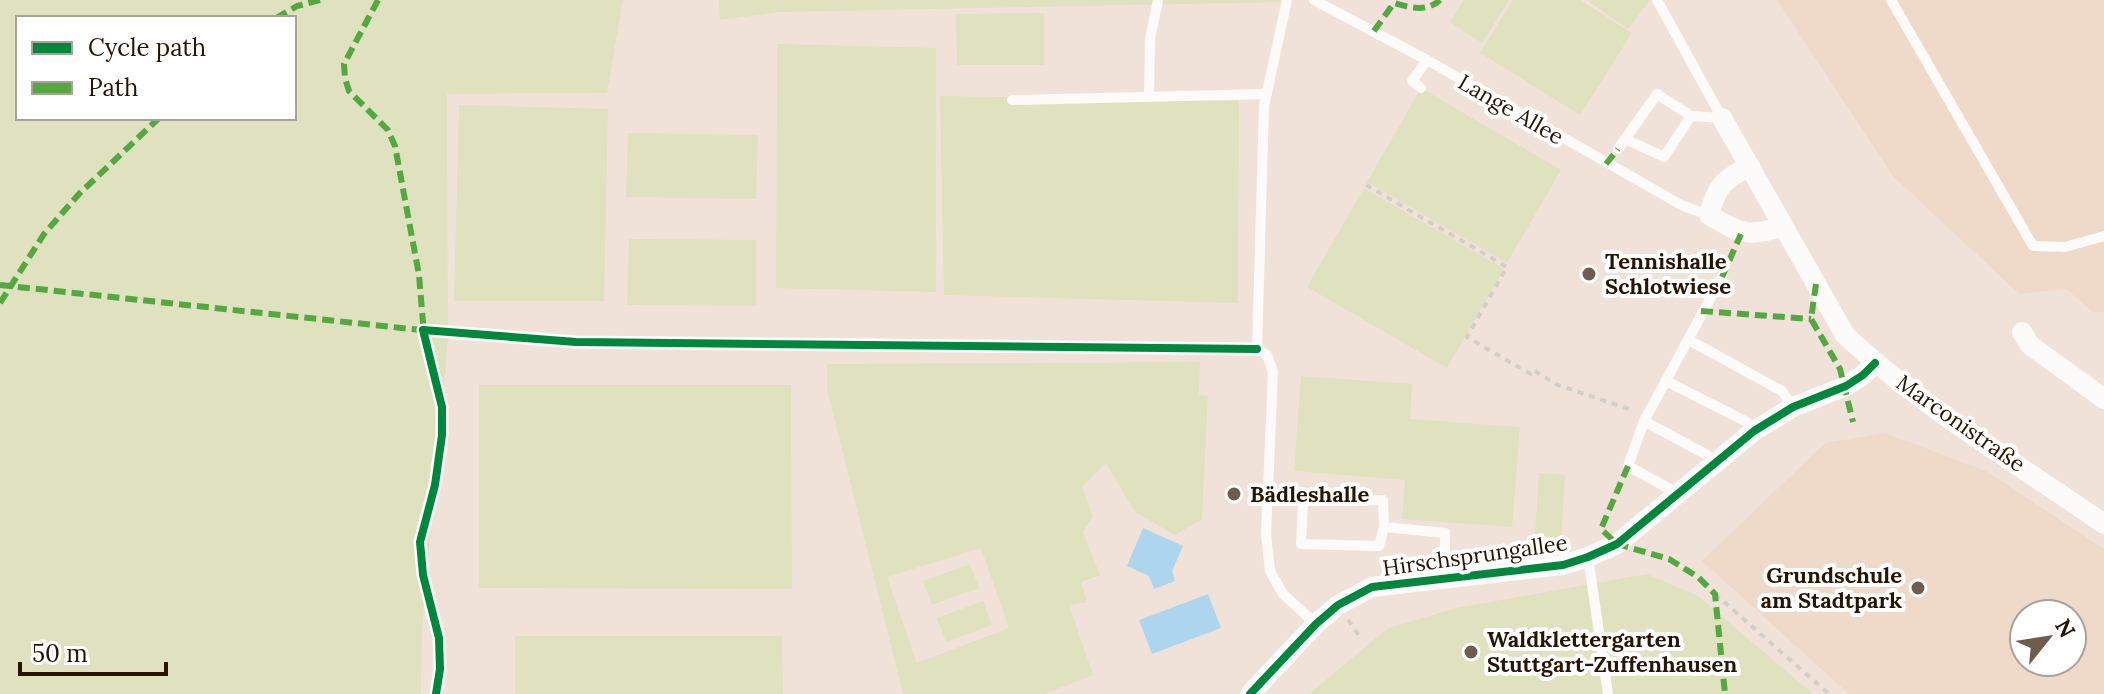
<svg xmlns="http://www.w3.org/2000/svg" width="2104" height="694" viewBox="0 0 2104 694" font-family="Lora,serif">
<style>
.built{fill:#efd9c9;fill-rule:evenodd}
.green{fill:#e0e1bf;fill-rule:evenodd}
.water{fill:#aed5ee}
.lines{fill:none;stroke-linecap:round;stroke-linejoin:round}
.path{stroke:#d2ceca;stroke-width:4;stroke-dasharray:6 6;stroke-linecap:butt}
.lane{stroke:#fdfbf9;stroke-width:10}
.street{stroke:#fdfbf9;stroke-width:20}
.quiet{stroke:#53a840;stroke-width:6;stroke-dasharray:12 6;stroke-linecap:butt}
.cycleway-casing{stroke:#fff;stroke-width:13}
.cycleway{stroke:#00873e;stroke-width:8}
.poi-dot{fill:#6f5c4d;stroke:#fff;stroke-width:3}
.labels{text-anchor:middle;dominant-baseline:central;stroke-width:8;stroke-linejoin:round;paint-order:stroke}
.street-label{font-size:22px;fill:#291402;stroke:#fff}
.poi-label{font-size:22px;font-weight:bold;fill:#291402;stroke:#fff;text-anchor:start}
</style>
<rect width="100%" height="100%" fill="#f0e2d8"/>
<g class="built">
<path d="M1777,0H2104V312H2093L2066,289L2019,294L1893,176Z"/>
<path d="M1885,433L1986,471L2104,549V694H1849L1702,561L1825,443ZM2024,614H2072V662H2024Z"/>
</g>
<g class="green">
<path d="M0,0H623L607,93L447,94L448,338L422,628L421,694H0ZM18,18H294V118H18Z"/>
<path d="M719,0H1280V2L780,12L720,20Z"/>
<path d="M1464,0H1509L1482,43L1450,22Z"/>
<path d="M1513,0H1580L1632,33L1580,115L1480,53Z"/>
<path d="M1587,0H1650L1628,29Z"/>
<path d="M1044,13V65H957L956,14Z"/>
<path d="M777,44L936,48V292L776,288Z"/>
<path d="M1421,88L1561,170L1507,263L1367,182Z"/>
<path d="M940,96L1239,101L1238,303L944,295Z"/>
<path d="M459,105L608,109L604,301H454Z"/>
<path d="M628,133L758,135L756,199L626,197Z"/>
<path d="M1364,188L1504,269L1447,368L1307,287Z"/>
<path d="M629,239L756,240V306L627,305Z"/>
<path d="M1200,362L1199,395L1208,396L1202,519L1175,535L1135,512L1106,463L1082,487L1093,517L1083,532L1100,575L1081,582L1087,602L1069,605L1093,675L1045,694H903L827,389V364ZM981,548L1009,628L917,663L887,577Z"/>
<path d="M1301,376L1412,384L1410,419L1520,427L1512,527L1402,519L1405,480L1294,471Z"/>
<path d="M479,385H791L792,589L479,588Z"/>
<path d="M1539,473L1565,475L1561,538L1535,536Z"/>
<path d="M970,564L979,588L932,605L923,581Z"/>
<path d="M1647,574L1698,596L1813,694H1309L1388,628L1456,608Z"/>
<path d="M983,601L992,625L946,642L937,618Z"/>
<path d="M515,636H782L783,694H515Z"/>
</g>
<g class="water">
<path d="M1143,528L1183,546L1172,571L1175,581L1154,589L1149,576L1127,566Z"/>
<path d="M1208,594L1221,628L1152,654L1139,620Z"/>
</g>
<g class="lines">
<g class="path">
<path d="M1366,185L1507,267L1467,337L1531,374L1533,370L1558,385L1632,410"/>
<path d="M1715,594L1829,694"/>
<path d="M1348,620L1360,637"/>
</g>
<g class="lane">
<path d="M1287,0L1264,106L1257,349L1267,355L1273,372L1266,535L1270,571L1283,594L1316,624"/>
<path d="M1314,0L1427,60L1683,206L1709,215"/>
<path d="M1657,0L1722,118"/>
<path d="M1891,0L2033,246L2065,247L2104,236"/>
<path d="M1421,88L1412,81L1427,60"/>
<path d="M1149,97L1150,39L1158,0"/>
<path d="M1012,100L1267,94"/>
<path d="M1625,139L1664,157L1691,116L1722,118"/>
<path d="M1618,149L1657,94L1691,116"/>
<path d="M1689,340L1782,391L1793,407"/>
<path d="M1666,381L1747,422L1754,431"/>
<path d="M1644,421L1707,455L1714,463"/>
<path d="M1677,493L1628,466L1644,421L1722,277"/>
<path d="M1384,527L1379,546L1301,544L1303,501L1383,500L1384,527L1445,533V578"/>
<path d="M1588,557L1608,694"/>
</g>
<g class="street">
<path d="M1722,118L1845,335C1923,408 2017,463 2104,524"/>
<path d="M1750,166C1723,180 1717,185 1709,215C1739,233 1749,238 1783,226"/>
<path d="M2022,332L2030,345L2104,399"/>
<path d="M1250,694L1316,624L1338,605L1372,587L1563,565L1588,557L1617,544L1754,431L1793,407L1846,386L1863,375L1875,363"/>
</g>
<g class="quiet">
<path d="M378,0L344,64L345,78L349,91L388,130L395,146L419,275L424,334"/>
<path d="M276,18L297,6L320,0"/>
<path d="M1374,31L1394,3C1410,8 1427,12 1440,0"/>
<path d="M1606,164L1618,149"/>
<path d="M1722,277L1741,234"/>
<path d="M1816,284L1811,319L1840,369L1853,422"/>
<path d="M0,285L430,331"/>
<path d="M0,303L44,234L79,194L159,118"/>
<path d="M1701,311L1811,319"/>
<path d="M1628,466L1601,529L1617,544L1669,559L1698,577L1715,594L1725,694"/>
</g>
<g class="cycleway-casing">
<g id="cycleway">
<path d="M436,694L440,669L439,638L423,575L420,542L435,485L442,435V407L423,330L576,342L1257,349"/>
<path d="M1250,694L1316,624L1338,605L1372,587L1563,565L1588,557L1617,544L1754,431L1793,407L1846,386L1863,375L1875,363"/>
</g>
</g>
<use href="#cycleway" class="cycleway"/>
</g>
<g class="poi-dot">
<circle cx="1589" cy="274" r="8"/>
<circle cx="1234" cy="494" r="8"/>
<circle cx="1918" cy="588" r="8"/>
<circle cx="1471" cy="652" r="8"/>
</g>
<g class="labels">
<g class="street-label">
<text transform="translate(1511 109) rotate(30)">Lange Allee</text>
<text transform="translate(1961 423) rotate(35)">Marconistraße</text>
<text transform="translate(1475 555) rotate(-8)">Hirschsprungallee</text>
</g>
<g class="poi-label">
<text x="1605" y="261">Tennishalle<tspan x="1605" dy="25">Schlotwiese</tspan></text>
<text x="1250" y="494">Bädleshalle</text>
<text x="1902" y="575" text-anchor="end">Grundschule<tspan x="1902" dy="25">am Stadtpark</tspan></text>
<text x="1487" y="639">Waldklettergarten<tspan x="1487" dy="25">Stuttgart-Zuffenhausen</tspan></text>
</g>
</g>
<rect x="16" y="16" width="280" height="104" fill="#ffffff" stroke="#a9a19a" stroke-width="2"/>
<rect x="32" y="42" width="40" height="12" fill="#00873e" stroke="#a9a19a" stroke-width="2"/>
<text x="88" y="56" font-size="24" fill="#291402">Cycle path</text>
<rect x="32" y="82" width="40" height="12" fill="#53a840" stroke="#a9a19a" stroke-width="2"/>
<text x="88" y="96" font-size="24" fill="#291402">Path</text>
<g transform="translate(2048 638) rotate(60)"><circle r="38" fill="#ffffff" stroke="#a9a19a" stroke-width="2"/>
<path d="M0-6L14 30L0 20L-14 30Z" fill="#6f5c4d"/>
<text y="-12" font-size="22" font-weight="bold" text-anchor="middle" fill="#291402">N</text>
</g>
<path d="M20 662v12h146v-12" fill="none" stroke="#291402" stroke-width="4"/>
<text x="32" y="662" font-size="24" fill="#291402" stroke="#ffffff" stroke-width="6" paint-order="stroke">50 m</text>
</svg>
